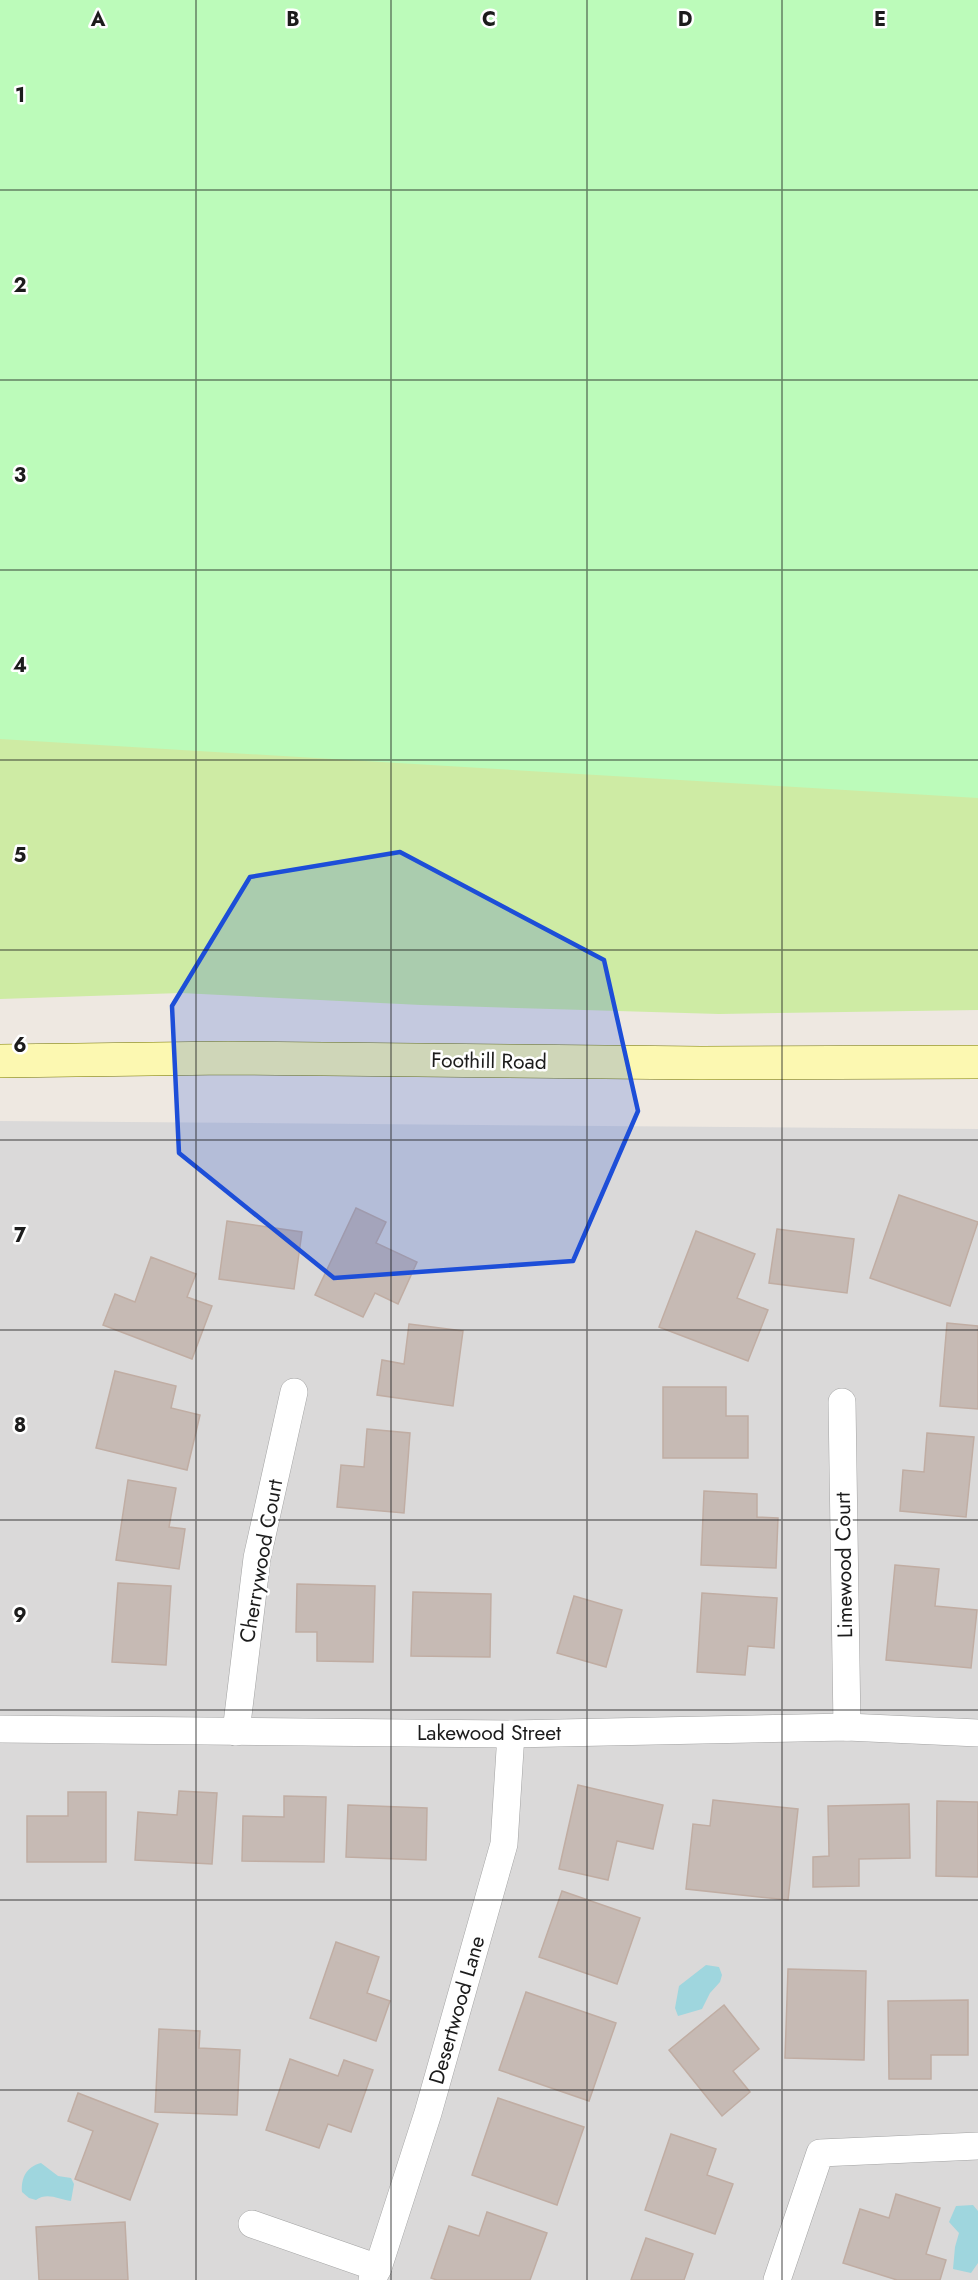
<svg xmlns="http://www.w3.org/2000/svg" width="978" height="2280" viewBox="0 0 978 2280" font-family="Jost,sans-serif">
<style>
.residential{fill:#dad9d9}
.grass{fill:#ceeba4}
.park{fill:#bcfbba}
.water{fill:#9fd6de}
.building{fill:#c6bab4;stroke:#c0ada3;stroke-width:1.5}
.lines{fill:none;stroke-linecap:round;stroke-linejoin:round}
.minor-casing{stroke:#a3a3a3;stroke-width:28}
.secondary-casing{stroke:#747501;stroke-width:34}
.minor{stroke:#fff;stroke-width:27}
.secondary{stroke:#fcf8b1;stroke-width:33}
.marked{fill:#1d4ed8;fill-opacity:0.2;stroke:#1d4ed8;stroke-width:4.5;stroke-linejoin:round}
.grid{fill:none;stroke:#1c1c1c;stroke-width:1.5;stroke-opacity:0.55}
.labels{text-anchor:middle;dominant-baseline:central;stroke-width:5;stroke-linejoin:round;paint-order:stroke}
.street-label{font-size:21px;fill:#1c1c1c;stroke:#fff}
.grid-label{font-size:20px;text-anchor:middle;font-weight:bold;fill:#1c1c1c;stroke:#fff;stroke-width:5;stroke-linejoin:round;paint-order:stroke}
</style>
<rect width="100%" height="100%" fill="#eee8e1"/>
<path class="residential" d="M0,1121L978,1129V2280H0Z"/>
<path class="grass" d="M0,0H978V1010L719,1014L421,1005L181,993L0,999Z"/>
<path class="park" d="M0,0H978V798L0,739Z"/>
<g class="water">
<path d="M706,1965L719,1967L722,1975L720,1982L710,1993L702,2009L678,2016L675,2008L679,1986Z"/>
<path d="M41,2163L58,2176L71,2178L74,2184L71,2201C58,2199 47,2192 36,2200L29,2198L22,2192C21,2178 26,2167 41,2163Z"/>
<path d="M973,2205L978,2211V2263L971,2273L953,2269L955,2247L959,2233L949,2222L956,2206Z"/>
</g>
<g class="building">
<path d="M899,1195L978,1222L950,1306L870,1278Z"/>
<path d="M356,1208L386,1222L376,1243L417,1262L398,1304L375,1293L363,1317L315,1295Z"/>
<path d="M227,1221L302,1232L294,1289L219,1279Z"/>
<path d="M777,1229L854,1239L847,1293L769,1283Z"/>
<path d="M696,1231L755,1254L737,1298L768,1310L748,1361L659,1327Z"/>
<path d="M151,1257L196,1274L187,1297L212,1306L192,1359L103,1325L115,1294L135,1302Z"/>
<path d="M947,1323L978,1326V1409L940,1406Z"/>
<path d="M409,1324L463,1331L453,1406L377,1395L382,1360L404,1364Z"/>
<path d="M115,1371L176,1386L171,1408L200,1415L187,1470L96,1448Z"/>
<path d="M663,1387H726V1416H748V1458H663Z"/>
<path d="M367,1429L410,1433L404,1513L337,1507L341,1465L364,1467Z"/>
<path d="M927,1433L974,1437L966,1517L900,1511L903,1470L924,1472Z"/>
<path d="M128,1480L176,1488L169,1527L185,1529L179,1569L116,1560Z"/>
<path d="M704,1491L757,1494V1517L778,1518L776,1568L701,1565Z"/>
<path d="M895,1565L939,1569L935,1606L977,1610L971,1668L886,1660Z"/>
<path d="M118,1583L171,1586L166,1665L112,1662Z"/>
<path d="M297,1584L375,1586L373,1662L317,1661V1632H296Z"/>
<path d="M413,1592L491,1594L490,1657L411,1656Z"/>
<path d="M702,1593L777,1598L774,1648L748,1646L745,1675L697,1672Z"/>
<path d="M574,1596L622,1610L606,1667L557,1653Z"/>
<path d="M578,1785L663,1805L653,1849L617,1841L608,1880L559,1869Z"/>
<path d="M179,1791L217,1793L212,1864L135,1860L138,1812L177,1815Z"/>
<path d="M68,1792H106V1862H27V1816H68Z"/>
<path d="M284,1796L326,1797L324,1862L242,1861L243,1816L284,1817Z"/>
<path d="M713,1800L798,1809L788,1900L686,1889L693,1824L710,1826Z"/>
<path d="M937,1801L978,1802V1877L936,1876Z"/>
<path d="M909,1804L910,1858L859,1859V1886L813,1887V1857L829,1856L828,1806Z"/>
<path d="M348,1805L427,1808L426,1860L346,1857Z"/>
<path d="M562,1891L640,1918L617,1984L539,1957Z"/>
<path d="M336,1942L379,1957L367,1993L390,2001L376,2041L310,2018Z"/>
<path d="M788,1969L866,1971L864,2060L785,2058Z"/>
<path d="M526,1992L616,2023L589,2101L499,2070Z"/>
<path d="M968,2000V2055H931V2079H889L888,2001Z"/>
<path d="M724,2005L759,2049L733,2071L750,2092L722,2116L669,2050Z"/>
<path d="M159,2029L200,2031L199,2048L240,2050L237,2115L155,2112Z"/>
<path d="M290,2059L338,2076L344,2060L373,2070L351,2132L328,2124L319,2148L266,2130Z"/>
<path d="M78,2093L158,2124L130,2200L75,2179L93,2131L68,2121Z"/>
<path d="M498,2098L584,2127L557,2205L472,2175Z"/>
<path d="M671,2134L716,2149L707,2175L733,2184L715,2234L645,2210Z"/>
<path d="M896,2194L940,2208L926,2254L946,2260L940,2280H897L843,2263L860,2209L889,2218Z"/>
<path d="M487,2212L547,2233L530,2280H437L431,2278L449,2226L479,2236Z"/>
<path d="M125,2222L128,2280H39L36,2227Z"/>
<path d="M646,2238L693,2254L684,2280H631Z"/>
</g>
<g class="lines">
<g class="minor-casing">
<g id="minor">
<path d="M842,1402L847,1727"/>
<path d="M0,1729L511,1734L847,1727L978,1733"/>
<path d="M236,1732L257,1558L294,1392"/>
<path d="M252,2224L378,2268"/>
<path d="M372,2280L378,2268L428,2113L504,1844L511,1734"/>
<path d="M777,2280L820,2153L978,2146"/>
</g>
</g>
<g class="secondary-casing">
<path id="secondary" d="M0,1061L228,1058L701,1063L978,1062"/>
</g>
<use href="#minor" class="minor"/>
<use href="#secondary" class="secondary"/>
</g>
<path class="marked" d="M400,852L604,960L638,1111L573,1261L334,1278L179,1153L172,1006L250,877Z"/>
<path class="grid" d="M196,0V2280M391,0V2280M587,0V2280M782,0V2280M0,190H978M0,380H978M0,570H978M0,760H978M0,950H978M0,1140H978M0,1330H978M0,1520H978M0,1710H978M0,1900H978M0,2090H978"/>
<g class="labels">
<g class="street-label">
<text transform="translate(489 1061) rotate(1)">Foothill Road</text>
<text transform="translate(261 1561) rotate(-80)">Cherrywood Court</text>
<text transform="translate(844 1565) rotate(-91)">Limewood Court</text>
<text x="489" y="1733">Lakewood Street</text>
<text transform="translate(457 2010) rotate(-74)">Desertwood Lane</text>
</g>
</g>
<g class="grid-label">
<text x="98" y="26">A</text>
<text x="293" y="26">B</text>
<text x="489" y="26">C</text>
<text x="685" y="26">D</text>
<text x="880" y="26">E</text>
<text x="20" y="102">1</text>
<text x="20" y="292">2</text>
<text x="20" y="482">3</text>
<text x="20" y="672">4</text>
<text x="20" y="862">5</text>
<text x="20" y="1052">6</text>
<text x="20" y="1242">7</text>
<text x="20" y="1432">8</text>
<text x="20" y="1622">9</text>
</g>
</svg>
